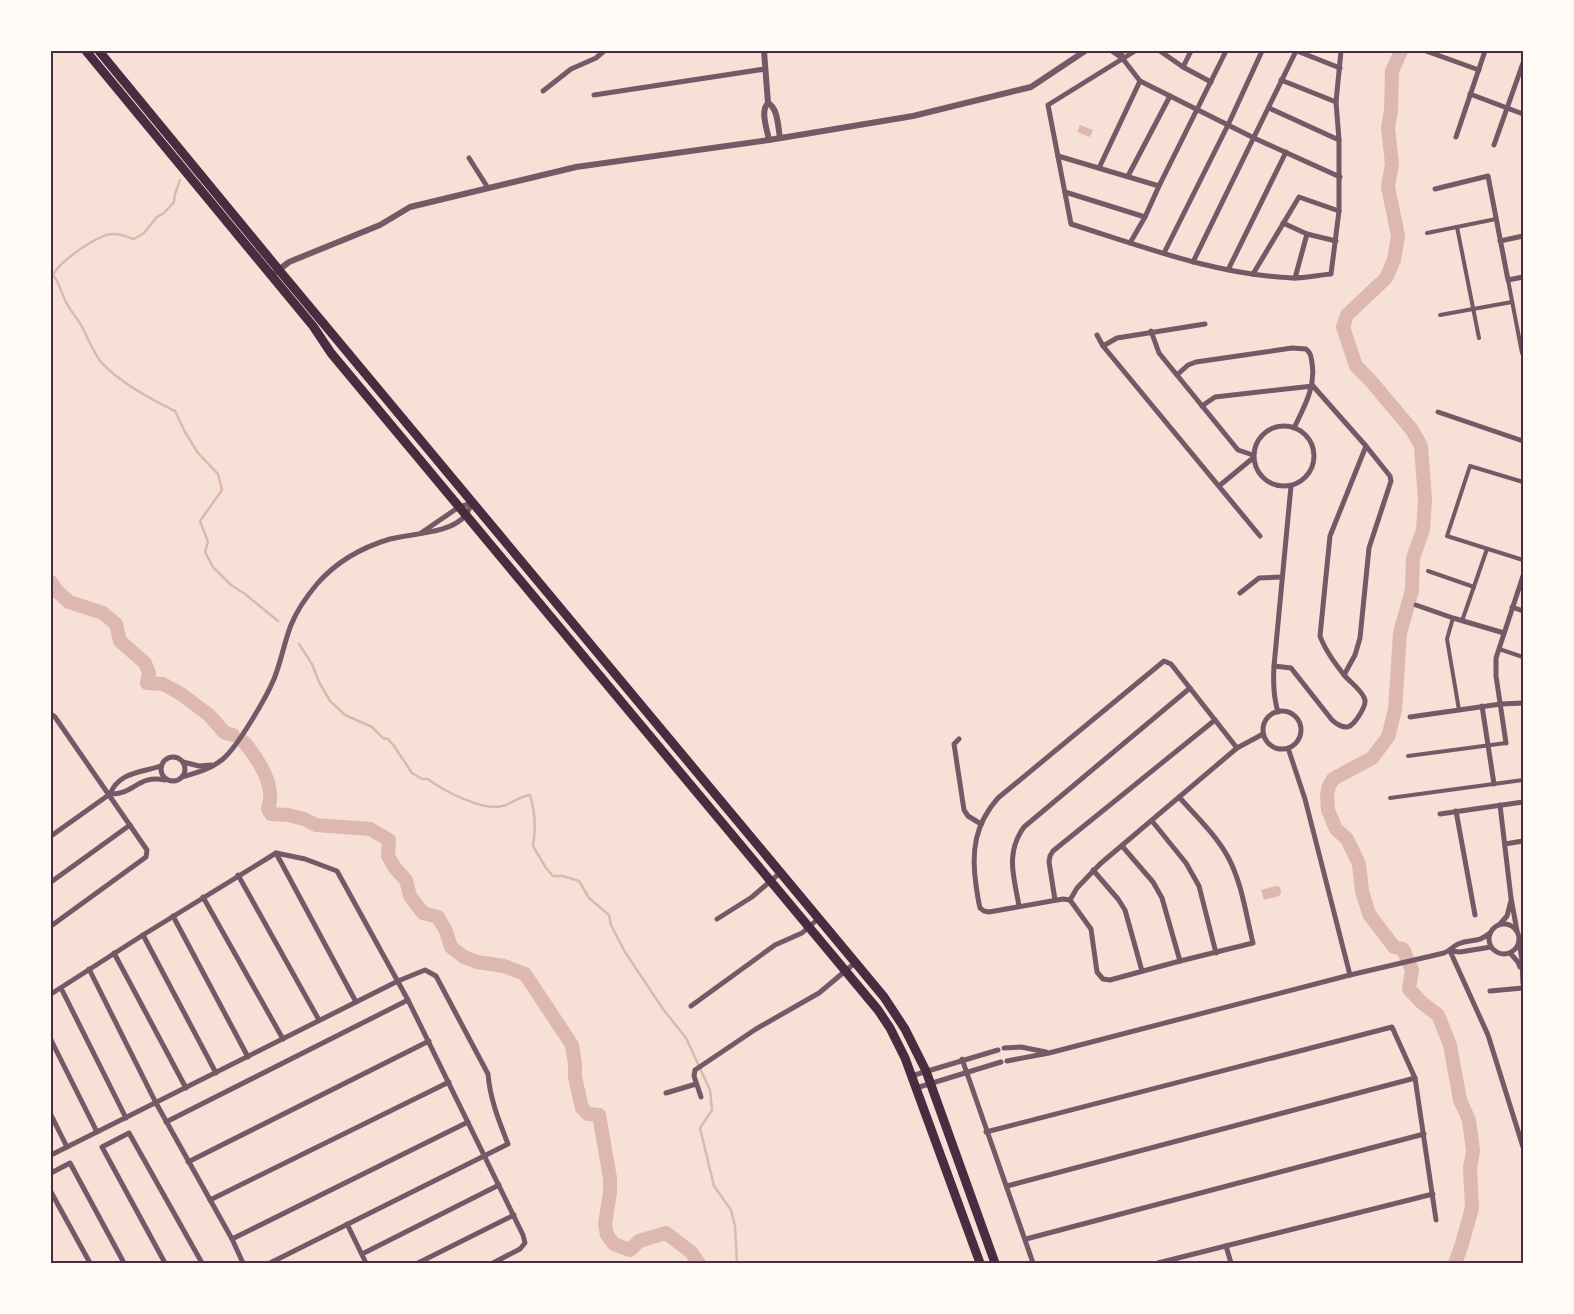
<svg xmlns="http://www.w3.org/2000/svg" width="1574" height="1314" viewBox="0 0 1574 1314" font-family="Roboto,sans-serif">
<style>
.water{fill:#dcb8b0}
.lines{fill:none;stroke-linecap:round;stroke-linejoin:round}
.stream{stroke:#dcb8b0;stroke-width:2.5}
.river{stroke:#dcb8b0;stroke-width:14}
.pedestrian{stroke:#755966;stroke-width:4}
.minor{stroke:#755966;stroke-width:5}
.tertiary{stroke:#755966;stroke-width:6}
.trunk{stroke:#4a2c40;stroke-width:9}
.neatline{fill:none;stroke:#4a2c40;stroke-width:2}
</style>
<rect width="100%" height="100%" fill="#f7e1d7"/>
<g class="water">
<path d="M1080,125L1093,130L1090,137L1077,132Z"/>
<path d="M1276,886L1280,887L1281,892L1279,896L1264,900L1261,890Z"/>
</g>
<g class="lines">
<g class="stream">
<path d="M53,275C60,283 61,293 66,302C70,310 76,317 81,325C88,337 92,351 101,362C118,381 152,400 175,411L185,432L198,453L218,474L222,490L200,521L208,542L205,552L213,567L231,585L245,594L278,621"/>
<path d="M53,275C59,262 99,233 114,234C120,234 128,237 134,239L144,233L157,217L164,213L174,202L175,194L180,180"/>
<path d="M299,644L312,664L319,682L330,701L345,715L372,727L383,738L388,739L394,746L412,773L422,779H428C442,790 484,812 502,806C514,803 517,797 530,795C535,811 536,828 533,846L546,868L553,876H563L579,881L589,898L609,915L611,925L625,952L663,1009L686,1038L710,1090L712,1110L700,1128L714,1186L731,1210L735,1226L737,1263"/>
</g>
<g class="river">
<path d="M1401,51L1392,71L1391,110L1388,128L1392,164L1388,187L1398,236L1394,260L1386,278L1347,315L1343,327L1356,366L1370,380L1412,430L1421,446L1425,500L1423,530L1413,558L1412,590L1400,633L1395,710L1388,737L1372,758L1333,779L1329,786L1327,795L1328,810L1336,829L1347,839L1359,864L1362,891L1369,914L1394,947L1403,949L1412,970L1409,989L1421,1002L1438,1015L1450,1045L1460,1100L1469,1120L1473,1151L1470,1168L1472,1208L1461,1247L1455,1263"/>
<path d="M51,582L57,591L69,602L103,613L116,624L120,641L145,663L149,673L147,683L163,684L181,694L209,715L225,733L233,735"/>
<path d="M244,742C258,759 277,786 268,809L271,814L288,815L304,819L316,825L370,829L389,840L388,856L395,868L406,880L410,896L423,913L438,917L446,931L451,947L464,957L477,962L504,966L525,974L572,1045L575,1064V1077L582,1108L588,1114L599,1115L610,1178V1193L605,1224L607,1235L614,1244L630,1250L639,1241L666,1233L691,1252L699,1263"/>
</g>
<g class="pedestrian">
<path d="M1457,227L1479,338"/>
<path d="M1427,233L1496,219"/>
<path d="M1508,280L1522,353"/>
<path d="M1440,315L1512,302"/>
<path d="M1523,482L1470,466L1447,536L1523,560"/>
<path d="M1428,571L1474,587"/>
<path d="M1453,618L1447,639L1459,710"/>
<path d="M1462,621L1487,549"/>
<path d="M1499,649L1523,657"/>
<path d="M1408,756L1506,743"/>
<path d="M1390,798L1523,780"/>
</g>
<g class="minor">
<path d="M1112,51L1123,59L1140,81L1254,138L1340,177"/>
<path d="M1121,51L1123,59"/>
<path d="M1135,51L1048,105L1071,224C1144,247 1217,275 1293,278C1306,278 1319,275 1331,274L1339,211V140L1336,102L1341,51"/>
<path d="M1160,51L1183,67L1211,82"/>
<path d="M1297,51L1340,68"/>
<path d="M1426,51L1479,70"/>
<path d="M1183,67L1191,51"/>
<path d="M1281,80L1336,102"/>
<path d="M543,91L571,69L596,58L604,51"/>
<path d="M1470,94L1523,114"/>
<path d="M594,95L765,69"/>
<path d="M1269,108L1339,140"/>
<path d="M1456,137L1485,51"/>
<path d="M1494,145L1523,63"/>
<path d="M1058,156L1159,186"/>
<path d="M469,158L488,188"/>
<path d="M1099,168L1140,81"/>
<path d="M1128,176L1170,96"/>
<path d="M1435,189L1488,176L1508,280L1523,277"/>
<path d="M1065,192L1145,217"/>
<path d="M1283,223L1307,234L1336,241"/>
<path d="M1500,241L1523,236"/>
<path d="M1130,243L1145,217L1159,186L1226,51"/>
<path d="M1164,253L1228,125L1262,51"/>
<path d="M1193,262L1296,51"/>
<path d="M1228,270L1286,152"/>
<path d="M1253,274L1299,197L1339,211"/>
<path d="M1295,278L1307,234"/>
<path d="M1151,331L1159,353L1238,450L1253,455"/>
<path d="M1097,335L1103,346L1260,536"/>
<path d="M1103,346L1117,338L1205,324"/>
<path d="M1177,375L1188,365L1196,362L1292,348L1306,349C1311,353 1311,357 1312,363C1316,387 1304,407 1294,428"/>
<path d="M1313,386L1366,446L1390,476L1391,481L1369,548L1360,638L1355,655L1344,675"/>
<path d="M1202,406L1215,397L1313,386"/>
<path d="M1438,412L1523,441"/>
<circle cx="1284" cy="456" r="30"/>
<path d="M1219,486L1253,458"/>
<path d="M421,533L459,507L472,503"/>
<path d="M1240,593L1259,578L1282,577"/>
<path d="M1416,605L1453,618L1504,633"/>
<path d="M1512,607L1523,611"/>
<path d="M1274,666L1291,668L1332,720C1336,724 1344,729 1350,726C1355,723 1366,707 1365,700C1363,691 1351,683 1345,676C1336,665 1325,650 1320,636L1330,536L1366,446"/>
<path d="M1482,706L1494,784"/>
<circle cx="1282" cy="730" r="19"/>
<path d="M1278,712C1273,696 1273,682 1274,666L1291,486"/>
<path d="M51,714L55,717L147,850L146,857L51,926"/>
<path d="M1410,717L1501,704L1523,703"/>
<path d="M959,739L954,744L964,810L968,816L981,824"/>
<path d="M1506,743L1496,676V658L1523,576"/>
<path d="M1288,748L1305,799L1350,975"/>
<circle cx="173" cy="769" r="12"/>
<path d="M183,762L199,766L211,765"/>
<path d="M182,777C196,773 211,769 223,759C238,746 266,698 274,679C281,662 284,643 291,625C297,610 307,596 317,584C336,562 363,547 390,539C413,533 449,534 465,516C468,512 470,507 472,503"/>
<path d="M110,794C134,795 138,774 165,780"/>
<path d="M1500,805L1511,898L1517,931"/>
<path d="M1456,811L1475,915"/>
<path d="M1440,814L1523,802"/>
<path d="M1152,821L1186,863L1199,886L1216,953"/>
<path d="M51,836L110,794C119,772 140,773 161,766"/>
<path d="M1505,844L1523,841"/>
<path d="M1122,846L1153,882L1162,898L1180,961"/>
<path d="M276,853L356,1002"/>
<path d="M1093,870L1118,899L1125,910L1142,971"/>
<path d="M238,875L319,1020"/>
<path d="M51,882L130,825"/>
<path d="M203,897L283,1039"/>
<path d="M1055,900L1049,862L1050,856L1053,851L1215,720"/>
<path d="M1070,900L1063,899L989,912L984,911L980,908C978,900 977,892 976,885C971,851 975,824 998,798L1164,661L1171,664L1237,748"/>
<path d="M1070,900L1091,929L1097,972L1103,979L1110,980L1180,961L1253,943C1246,915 1242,883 1228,857C1216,835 1196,816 1179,797"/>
<path d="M1070,900L1077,888L1100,864L1237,748L1263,734"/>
<path d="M1019,906C1014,877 1005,853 1024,827L1190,688"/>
<path d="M173,916L248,1057"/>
<path d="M717,919L752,897L781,872"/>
<circle cx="1504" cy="939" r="15"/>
<path d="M1500,924L1507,916L1511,901"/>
<path d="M143,935L216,1073"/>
<path d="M1519,942L1522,960L1523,984"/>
<path d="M1450,951L1488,1035L1523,1147"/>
<path d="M1450,951L1460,952L1491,947"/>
<path d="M114,953L186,1088"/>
<path d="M1510,953L1518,962L1520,967"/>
<path d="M89,969L156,1103L232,1239L243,1263"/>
<path d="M61,988L126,1118"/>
<path d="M1490,991L1523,988"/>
<path d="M51,994L143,935L276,853L305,859L337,871L408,1000L523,1235L525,1243L520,1249L493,1263"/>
<path d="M691,1006L775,945L802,933L819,918"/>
<path d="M51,1040L97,1132"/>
<path d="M1004,1048L1021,1047L1046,1052"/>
<path d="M962,1059L1033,1263"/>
<path d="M1007,1061L1049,1053L1350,975L1444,953C1450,951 1453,946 1458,944C1471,938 1477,944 1490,933"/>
<path d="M911,1076L998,1050"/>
<path d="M916,1088L1001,1062"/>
<path d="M666,1093L696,1084"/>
<path d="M701,1097L694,1076L695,1070L756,1029L819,993L856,962"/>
<path d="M51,1115L67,1147"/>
<path d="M166,1122L408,1000"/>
<path d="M986,1132L1392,1027L1415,1078L1436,1220"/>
<path d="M51,1155L398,981L425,970L436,976L488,1074C490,1099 499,1121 508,1144L270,1263"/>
<path d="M188,1162L429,1041"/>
<path d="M51,1173L70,1163L124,1263"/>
<path d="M1007,1186L1415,1078"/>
<path d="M51,1192L90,1263"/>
<path d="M210,1200L449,1082"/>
<path d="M347,1224L366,1263"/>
<path d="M232,1239L468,1122"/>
<path d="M1026,1239L1424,1134"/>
<path d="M1226,1246L1231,1263"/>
<path d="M362,1254L499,1185"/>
<path d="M165,1263L102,1147L129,1133L202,1263"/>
<path d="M418,1263L514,1215"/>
<path d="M1158,1263L1433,1194"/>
</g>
<g class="tertiary">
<path d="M764,51L768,103C760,111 767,129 769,140"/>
<path d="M768,103C778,108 778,127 780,138"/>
<path d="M276,272L289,262L380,225L410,207L576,167L769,140L913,116L1031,87L1085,51"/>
</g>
<g class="trunk">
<path d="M86,51L313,326L331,353L878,1010L890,1028L905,1058L980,1263"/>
<path d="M99,51L279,270L884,997L905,1029L926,1071L995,1263"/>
</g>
</g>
<rect width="1574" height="1314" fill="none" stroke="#fffaf5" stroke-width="105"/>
<rect x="52" y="52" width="1470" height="1210" class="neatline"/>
</svg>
